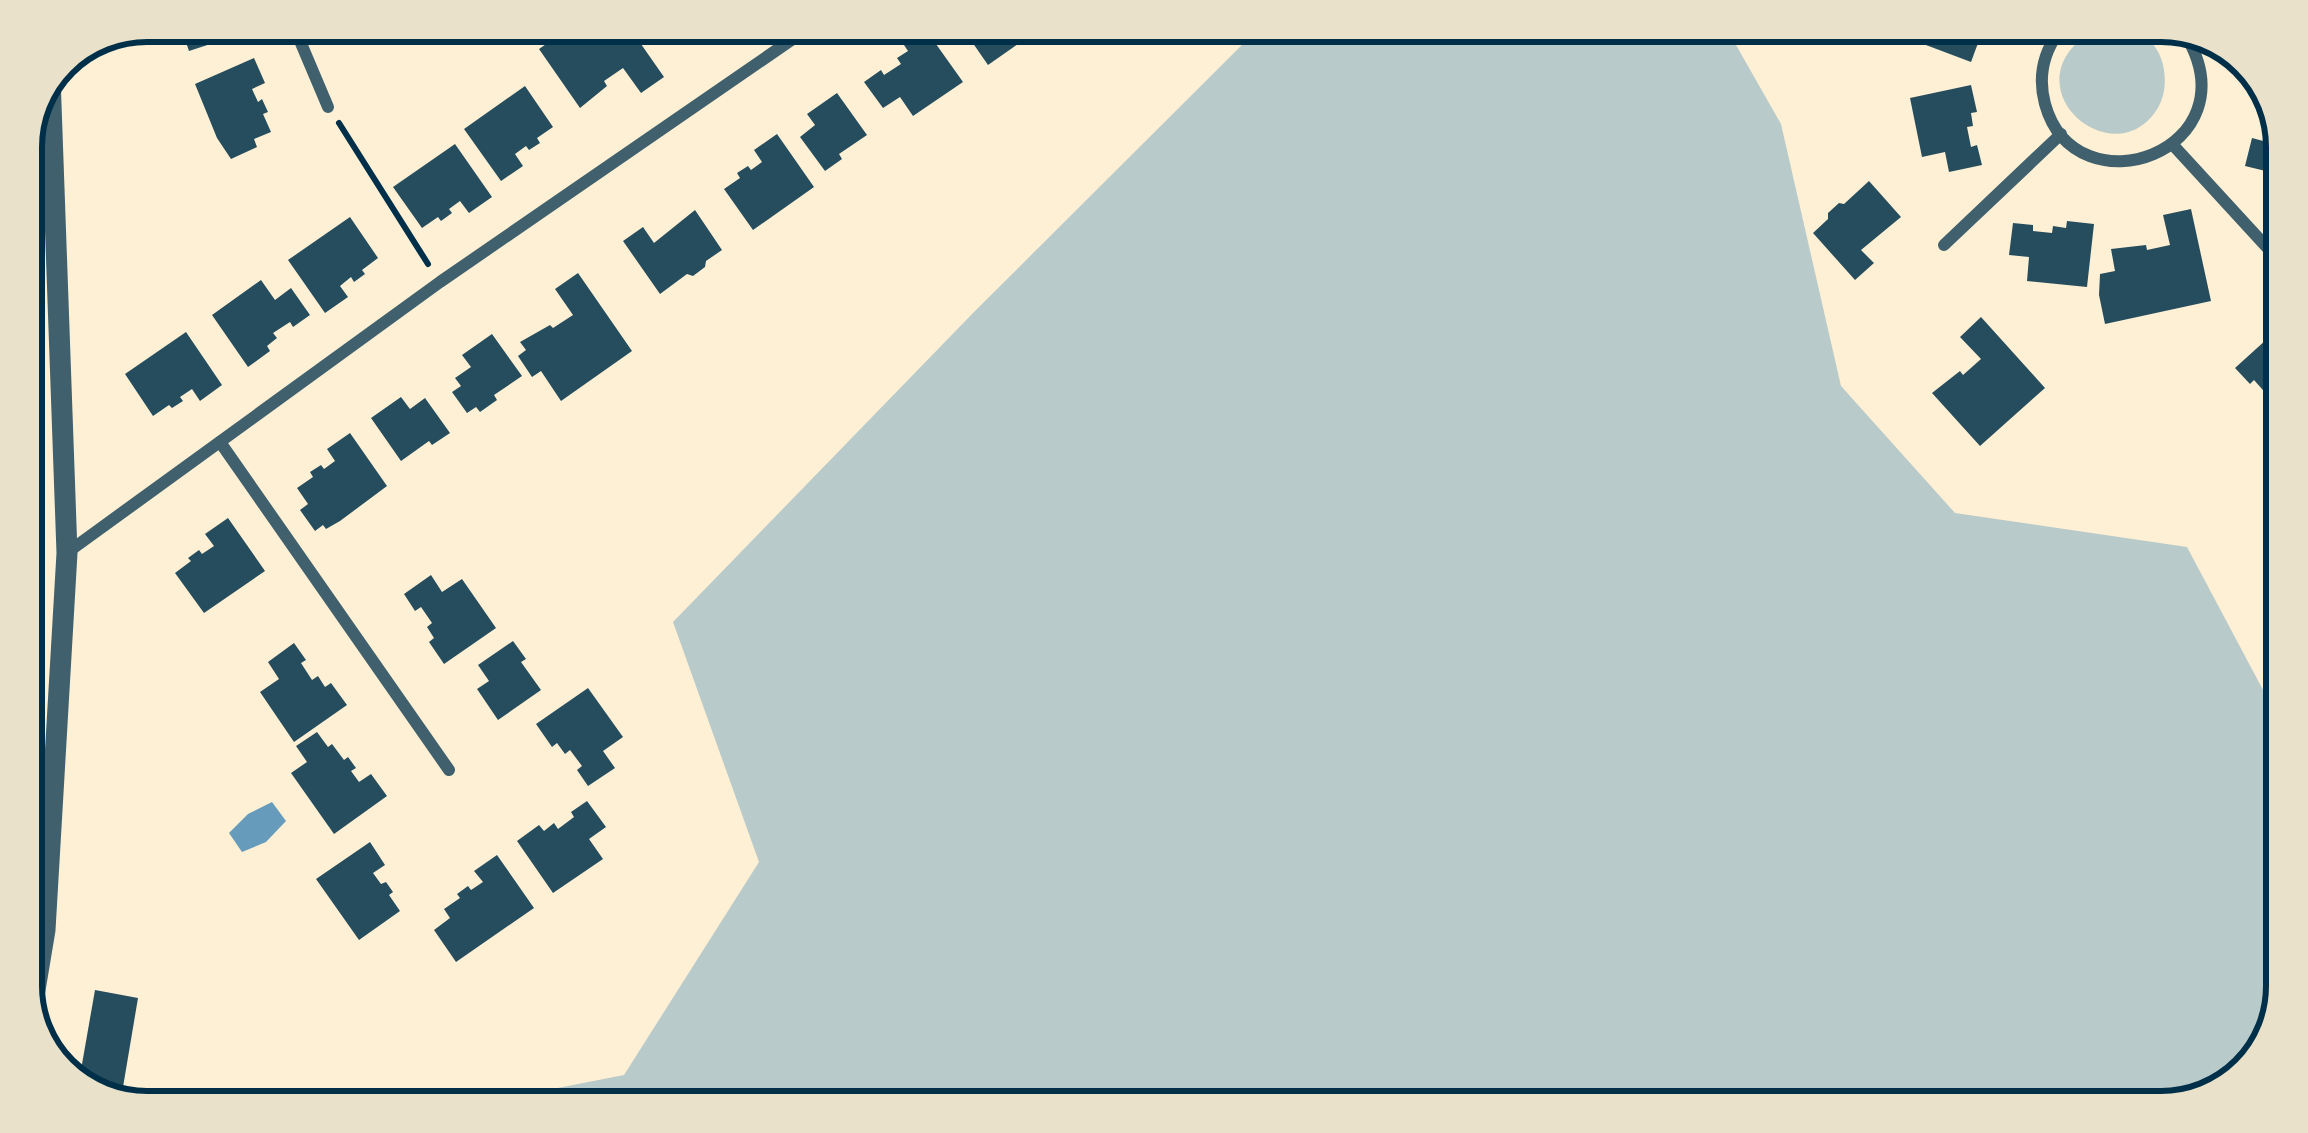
<svg xmlns="http://www.w3.org/2000/svg" width="2308" height="1133" viewBox="0 0 2308 1133" font-family="Figtree,sans-serif">
<style>
.green{fill:#b9caca}
.water{fill:#669bbc}
.building{fill:#264d5e}
.lines{fill:none;stroke-linecap:round;stroke-linejoin:round}
.path{stroke:#003049;stroke-width:6}
.service{stroke:#3f606c;stroke-width:9}
.minor{stroke:#3f606c;stroke-width:12}
.tertiary{stroke:#3f606c;stroke-width:21}
.rim{fill:none;stroke:#003049;stroke-width:6}
</style>
<rect width="100%" height="100%" fill="#fdf0d5"/>
<g class="green">
<path d="M1259,28L1728,31L1781,124L1841,386L1955,513L2187,547L2279,720L2274,1041L2230,1091L2162,1112L487,1102L624,1075L759,862L673,622L974,312Z"/>
<path d="M2089,33C2103,33 2123,30 2136,33C2165,42 2171,83 2159,106C2117,180 2007,89 2089,33Z"/>
</g>
<path class="water" d="M272,802L286,821L266,842L242,852L229,833L248,814Z"/>
<g class="building">
<path d="M185,21H224L229,38L189,51L182,31L187,29Z"/>
<path d="M322,22H383V23L328,42Z"/>
<path d="M575,24H627L664,77L641,93L623,68L604,81L607,86L580,108L539,49Z"/>
<path d="M961,26H1044L988,65Z"/>
<path d="M926,30L963,82L913,116L900,97L883,108L864,82L881,70L884,75L901,64L897,58L908,51L904,45Z"/>
<path d="M1913,32H1972L1981,35L1971,62L1910,39Z"/>
<path d="M254,58L265,83L252,89L258,102L262,99L268,112L263,114L271,132L254,139L257,147L231,159L217,138L195,84Z"/>
<path d="M1971,85L1977,112L1971,113L1973,126L1967,127L1971,147L1977,145L1982,165L1949,172L1945,152L1922,157L1910,98Z"/>
<path d="M525,86L553,127L537,138L540,143L529,150L526,146L515,154L523,166L501,181L464,129Z"/>
<path d="M837,93L867,135L839,154L842,159L825,171L800,137L815,125L807,114Z"/>
<path d="M777,134L814,187L753,230L724,189L740,178L737,173L748,166L751,170L762,162L754,150Z"/>
<path d="M2285,135L2286,176L2245,166L2252,138L2282,146Z"/>
<path d="M455,144L492,197L469,213L460,201L449,209L452,213L441,221L438,217L422,228L393,187Z"/>
<path d="M21,152H38L39,182H21Z"/>
<path d="M1869,181L1901,217L1861,250L1874,263L1855,280L1813,233L1828,219V213L1839,203L1844,204Z"/>
<path d="M39,192L44,255L21,257V193Z"/>
<path d="M2191,209L2211,301L2105,324L2099,295L2100,274L2115,271L2111,249L2146,245L2147,250L2170,245L2163,215Z"/>
<path d="M695,210L722,250L706,261L705,267L693,276L687,274L660,294L623,241L643,227L654,243Z"/>
<path d="M350,217L378,258L362,270L365,274L354,282L351,277L340,286L348,297L325,313L288,260Z"/>
<path d="M2067,221L2094,224L2087,287L2027,281L2029,257L2009,255L2013,223L2033,225V231L2052,233L2053,226L2066,228Z"/>
<path d="M578,273L632,351L561,401L541,371L532,377L518,356L526,350L520,342L550,325L553,328L573,315L555,289Z"/>
<path d="M261,280L275,300L291,288L310,315L293,327L290,322L273,333L277,338L267,346L270,351L248,367L212,315Z"/>
<path d="M1981,317L2045,388L1980,446L1932,393L1960,371L1963,375L1981,359L1960,337Z"/>
<path d="M186,332L222,385L200,401L192,389L180,397L183,401L172,408L169,405L153,416L125,374Z"/>
<path d="M492,334L522,376L494,395L497,400L480,412L476,407L467,413L452,392L461,386L455,378L471,367L462,355Z"/>
<path d="M2267,339L2280,353L2284,350L2283,400L2277,406L2254,380L2250,384L2235,368Z"/>
<path d="M401,397L410,409L425,398L450,433L432,445L429,441L401,461L371,418Z"/>
<path d="M350,433L387,486L340,521L326,529L323,525L315,531L300,510L308,504L297,488L313,477L310,472L321,465L324,469L335,461L327,449Z"/>
<path d="M228,518L265,571L204,613L175,573L191,561L188,558L199,550L202,554L214,546L205,534Z"/>
<path d="M431,575L442,592L462,579L496,628L444,664L429,642L434,638L427,627L432,623L421,607L415,611L404,594Z"/>
<path d="M513,641L526,659L521,662L541,690L498,720L477,689L489,681L478,665Z"/>
<path d="M294,643L306,660L301,663L312,680L318,676L325,687L331,683L347,705L294,742L260,692L279,679L268,662Z"/>
<path d="M588,688L623,737L603,751L615,768L588,786L577,770L582,766L570,750L565,754L557,743L552,747L536,724Z"/>
<path d="M317,732L328,747L332,744L344,760L348,757L356,768L351,771L359,782L371,774L387,796L334,834L291,773L307,762L296,746Z"/>
<path d="M587,801L606,827L589,839L603,859L553,893L517,841L539,825L544,831L554,823L558,829L574,817L571,812Z"/>
<path d="M370,842L385,865L373,873L381,884L386,882L393,892L389,895L400,911L359,940L316,879Z"/>
<path d="M497,855L534,908L456,962L434,930L450,918L444,909L460,898L457,894L468,886L471,890L483,882L474,871Z"/>
<path d="M95,990L138,998L121,1099H92L78,1087Z"/>
</g>
<g class="lines">
<g class="path">
<path d="M339,123L428,264"/>
<path d="M44,1058L46,1043"/>
</g>
<path class="service" d="M21,785L52,788"/>
<g class="minor">
<path d="M292,22L328,107"/>
<path d="M2058,33C2043,54 2038,78 2045,104C2076,215 2256,150 2185,34"/>
<path d="M2173,145L2285,267"/>
<path d="M1944,245L2061,134"/>
<path d="M220,442L449,770"/>
<path d="M68,552L440,282L813,25"/>
</g>
<path class="tertiary" d="M30,1020L45,930L67,553L50,76"/>
</g>
<path d="M0 0H2308V1133H0ZM147 42H2161A105 105 0 0 1 2266 147V986A105 105 0 0 1 2161 1091H147A105 105 0 0 1 42 986V147A105 105 0 0 1 147 42Z" fill="#e9e1ca" fill-rule="evenodd"/>
<path class="rim" d="M147 42H2161A105 105 0 0 1 2266 147V986A105 105 0 0 1 2161 1091H147A105 105 0 0 1 42 986V147A105 105 0 0 1 147 42Z"/>
</svg>
